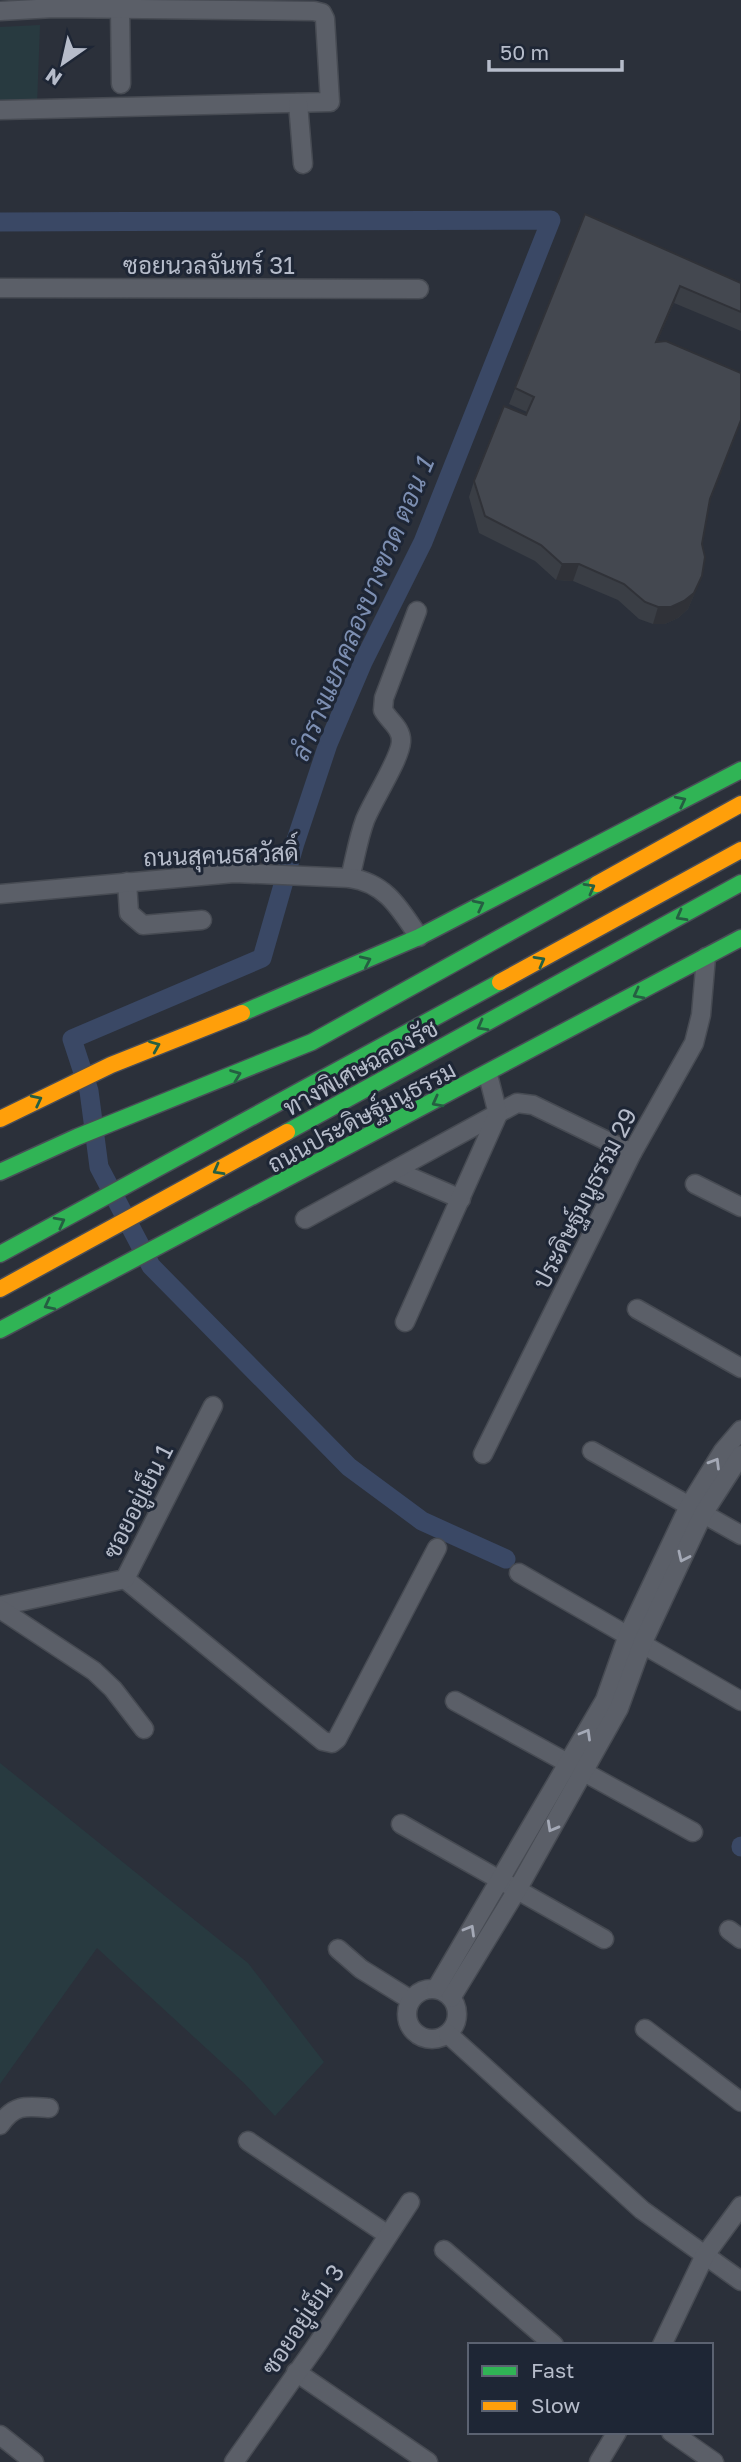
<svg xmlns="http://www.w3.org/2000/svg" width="741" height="2462" viewBox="0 0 741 2462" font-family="'Golos Text',Sarabun,sans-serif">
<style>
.green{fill:#283a40}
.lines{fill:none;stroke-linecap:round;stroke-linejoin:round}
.canal{stroke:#3a4865;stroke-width:19}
.street-casing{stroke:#474b53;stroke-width:21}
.fast-casing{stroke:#494d57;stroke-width:19}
.slow-casing{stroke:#494d57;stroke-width:19}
.street{stroke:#5b5f68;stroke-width:18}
.fast{stroke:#30b455;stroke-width:16}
.slow{stroke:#ff9f0a;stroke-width:16}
.wall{fill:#3a3e45}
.shaded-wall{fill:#303238}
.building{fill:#444850;stroke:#303238;stroke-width:2}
.oneway{stroke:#255f42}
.oneway2{stroke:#a4a9b6}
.labels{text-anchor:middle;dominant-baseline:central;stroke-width:6;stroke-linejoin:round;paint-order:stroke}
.street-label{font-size:24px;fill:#b6bcca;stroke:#1e2635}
.water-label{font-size:26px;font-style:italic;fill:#7d8fb2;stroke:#1e2635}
</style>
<rect width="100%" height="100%" fill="#2b303a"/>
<g class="green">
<path d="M40,25L37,105L0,106V27Z"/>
<path d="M0,1763L248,1963L324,2062L275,2116L243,2082L97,1948L0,2084Z"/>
</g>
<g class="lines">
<g class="canal">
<path d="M0,222L551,220L423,542L363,662L328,744L295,843L262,958L72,1039L89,1091L99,1167L151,1266L349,1467L422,1521L506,1559"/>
<path d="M741,1846V1847"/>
</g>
<g class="street-casing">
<g id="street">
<path d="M120,8L121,84"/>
<path d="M0,11L54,8L314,11L322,13L325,19L330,102L0,110"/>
<path d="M298,103L303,164"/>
<path d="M0,288L419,289"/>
<path d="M350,878C355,859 358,839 365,820C373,800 400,759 401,742C402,728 389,721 383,710L384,698L417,611"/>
<path d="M127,882L129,913L143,925L202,920"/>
<path d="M0,894L234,873L350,878C386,883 400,909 419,937"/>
<path d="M396,1171L461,1199"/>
<path d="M695,1184L741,1207"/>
<path d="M305,1219L517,1103L533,1105L632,1153"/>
<path d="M637,1309L741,1368"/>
<path d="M405,1322L498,1114L488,1075"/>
<path d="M592,1451L741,1535"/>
<path d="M483,1454L632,1153L694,1043L701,1015L706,957"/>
<path d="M519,1573L741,1701"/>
<path d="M125,1579L323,1741L332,1743L337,1739L437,1548"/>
<path d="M0,1606L125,1579L213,1406"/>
<path d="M0,1609L94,1671L113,1689L144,1729"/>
<path d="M455,1701L693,1832"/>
<path d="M401,1824L604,1939"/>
<path d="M729,1930L741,1939"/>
<path d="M338,1949L361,1969L411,2000"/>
<circle cx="432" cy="2014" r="25"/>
<path d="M436,1989L605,1700L628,1635L689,1506L723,1451L741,1430"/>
<path d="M451,1998L517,1890L619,1708L643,1642L703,1514L741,1455"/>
<path d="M645,2029L741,2102"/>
<path d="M448,2034L642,2210L741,2281"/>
<path d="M0,2125C14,2104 26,2106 49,2108"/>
<path d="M248,2141L388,2235"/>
<path d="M444,2250L554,2345"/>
<path d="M662,2345L705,2255L741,2206"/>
<path d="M296,2372L428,2462"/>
<path d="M671,2432L714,2462"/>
<path d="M0,2435L34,2462"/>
<path d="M234,2462L318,2343L410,2202"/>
<path d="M599,2462L617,2432"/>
</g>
</g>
<g class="fast-casing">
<g id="fast">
<path d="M242,1013L419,937L741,770"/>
<path d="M287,1132L741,883"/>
<path d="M0,1172L77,1137L312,1042L597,884"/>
<path d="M0,1254L500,982"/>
<path d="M0,1330L741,938"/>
</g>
</g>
<g class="slow-casing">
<g id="slow">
<path d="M597,884L741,804"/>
<path d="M500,982L741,850"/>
<path d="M0,1119L111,1065L242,1013"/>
<path d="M0,1289L287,1132"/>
</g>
</g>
<use href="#street" class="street"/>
<use href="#fast" class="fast"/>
<use href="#slow" class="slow"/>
</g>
<path class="wall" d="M585,214L741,283V331L674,303L657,342L709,502L702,544V576L688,609L678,618L665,624H653L639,619L618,600L573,581L556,580L535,561L479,533L469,497L474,481L527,412L509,404Z"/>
<g class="shaded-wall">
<path d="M680,286L674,303L650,359L656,342Z"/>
<path d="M562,564H579L573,581L556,580Z"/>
<path d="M702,576L688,609L678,618L665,624H653L658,607Z"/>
</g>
<path class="building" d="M585,214L741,283V312L680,286L656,342L666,341L741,373V420L710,499L702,544L705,557L702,576L694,593L684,601L671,607H658L645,602L624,584L579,564H562L541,545L485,516L474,481L504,406L526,415L534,397L515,388Z"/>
<defs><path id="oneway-chevron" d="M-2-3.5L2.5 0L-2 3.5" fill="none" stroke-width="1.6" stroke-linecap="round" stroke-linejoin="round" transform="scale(1.75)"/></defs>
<g class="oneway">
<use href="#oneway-chevron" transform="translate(681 801) rotate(-27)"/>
<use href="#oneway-chevron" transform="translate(590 888) rotate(-29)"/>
<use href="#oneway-chevron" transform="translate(479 905) rotate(-27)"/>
<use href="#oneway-chevron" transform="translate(681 916) rotate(151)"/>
<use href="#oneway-chevron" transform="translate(366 961) rotate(-25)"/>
<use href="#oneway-chevron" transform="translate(540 961) rotate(-29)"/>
<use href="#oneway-chevron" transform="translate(638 994) rotate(152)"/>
<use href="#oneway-chevron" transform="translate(482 1026) rotate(151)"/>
<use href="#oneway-chevron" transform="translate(155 1046) rotate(-23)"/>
<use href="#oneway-chevron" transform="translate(236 1075) rotate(-21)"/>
<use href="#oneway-chevron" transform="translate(37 1100) rotate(-27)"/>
<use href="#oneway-chevron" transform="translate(437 1102) rotate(152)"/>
<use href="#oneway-chevron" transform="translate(218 1170) rotate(151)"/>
<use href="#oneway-chevron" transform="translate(60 1222) rotate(-28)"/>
<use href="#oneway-chevron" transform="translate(49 1305) rotate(153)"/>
</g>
<g class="oneway2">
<use href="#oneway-chevron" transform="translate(715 1463) rotate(-59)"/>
<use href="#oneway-chevron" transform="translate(683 1557) rotate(115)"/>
<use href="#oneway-chevron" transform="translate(586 1734) rotate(-60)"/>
<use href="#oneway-chevron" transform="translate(552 1827) rotate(119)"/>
<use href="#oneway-chevron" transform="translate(470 1930) rotate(-60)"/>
</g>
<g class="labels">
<g class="street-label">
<text x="209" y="264">ซอยนวลจันทร์ 31</text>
<text transform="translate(221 854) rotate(-2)">ถนนสุคนธสวัสดิ์</text>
<text transform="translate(360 1067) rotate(-29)">ทางพิเศษฉลองรัช</text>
<text transform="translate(361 1116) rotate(-28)">ถนนประดิษฐ์มนูธรรม</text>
<text transform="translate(584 1198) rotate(-63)">ประดิษฐ์มนูธรรม 29</text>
<text transform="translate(137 1501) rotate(-63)">ซอยอยู่เย็น 1</text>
<text transform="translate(302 2319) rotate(-56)">ซอยอยู่เย็น 3</text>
</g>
<g class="water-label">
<text transform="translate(362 609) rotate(-67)">ลำรางแยกคลองบางขวด ตอน 1</text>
</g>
</g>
<rect x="468" y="2343" width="245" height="91" fill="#1e2635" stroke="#5b6271" stroke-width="2"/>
<rect x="482" y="2366" width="35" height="10" fill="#30b455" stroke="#5b6271" stroke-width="2"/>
<text x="531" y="2378" font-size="21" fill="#b6bcca">Fast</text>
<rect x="482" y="2401" width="35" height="10" fill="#ff9f0a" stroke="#5b6271" stroke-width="2"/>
<text x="531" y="2413" font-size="21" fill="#b6bcca">Slow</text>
<g transform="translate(63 63) rotate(214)" stroke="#1e2635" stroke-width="5" paint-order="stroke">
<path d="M0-5L12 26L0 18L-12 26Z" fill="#b6bcca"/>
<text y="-10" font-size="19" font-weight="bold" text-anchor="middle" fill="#b6bcca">N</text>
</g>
<path d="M489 60v10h133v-10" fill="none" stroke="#b6bcca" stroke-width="3.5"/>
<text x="500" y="60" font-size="21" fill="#b6bcca" stroke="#1e2635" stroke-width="5" paint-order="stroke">50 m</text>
</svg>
